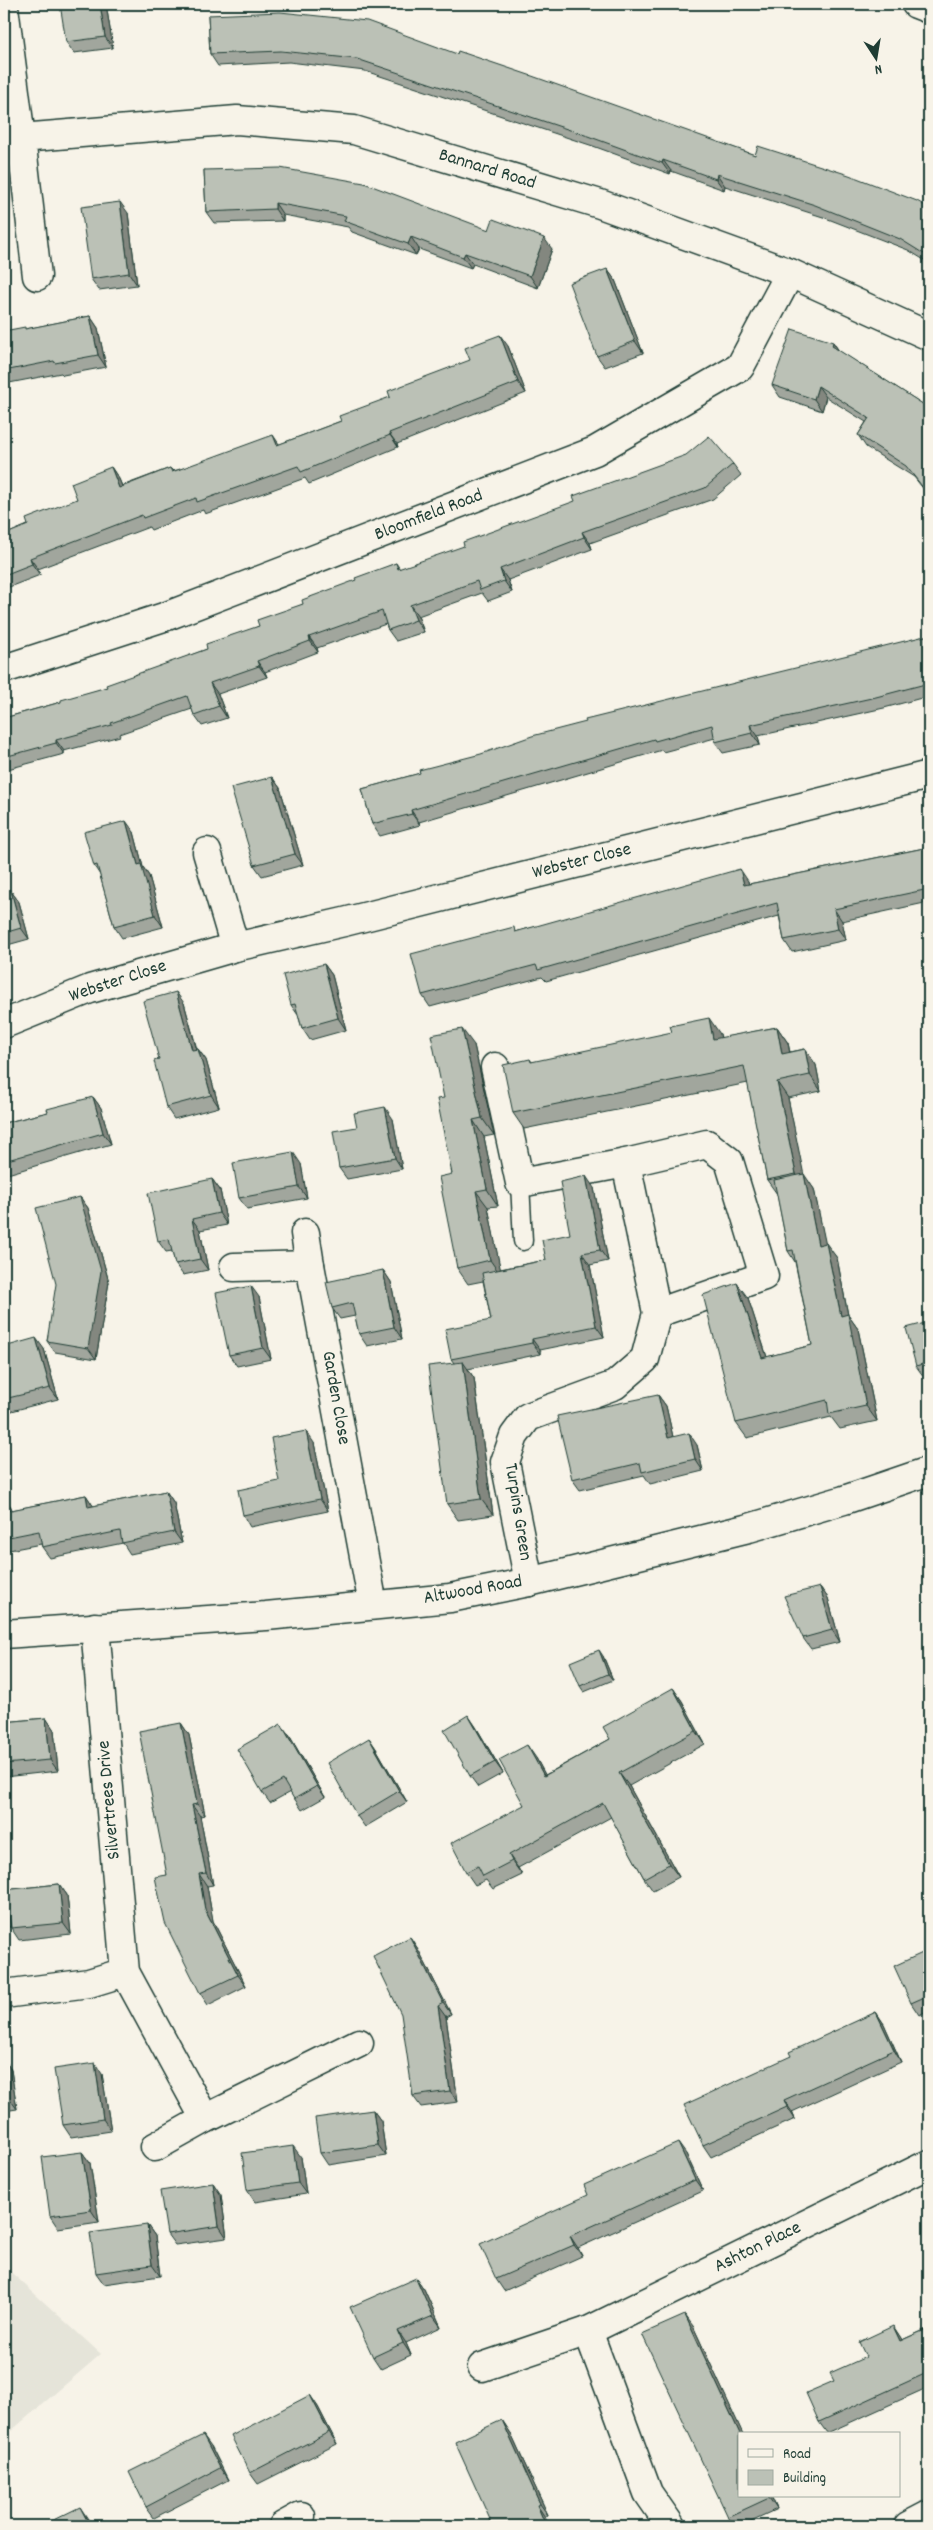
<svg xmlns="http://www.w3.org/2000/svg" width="933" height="2530" viewBox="0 0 933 2530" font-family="Dekko,sans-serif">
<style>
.built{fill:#e5e4d9}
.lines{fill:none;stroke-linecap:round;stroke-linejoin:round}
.service-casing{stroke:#1f3d34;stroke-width:21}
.minor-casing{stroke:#1f3d34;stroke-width:31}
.motorway-casing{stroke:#1f3d34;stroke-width:31}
.service{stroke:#f7f3e8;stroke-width:18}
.minor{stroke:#f7f3e8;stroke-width:28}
.motorway{stroke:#f7f3e8;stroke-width:28}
.wall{fill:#a1a69d;stroke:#1f3d34}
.shaded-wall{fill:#83877f;stroke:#1f3d34}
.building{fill:#bbc1b6;stroke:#1f3d34}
.labels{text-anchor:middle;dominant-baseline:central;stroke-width:5;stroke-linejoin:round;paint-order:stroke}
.street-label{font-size:19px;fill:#1f3d34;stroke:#f7f3e8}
</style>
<rect width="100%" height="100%" fill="#f7f3e8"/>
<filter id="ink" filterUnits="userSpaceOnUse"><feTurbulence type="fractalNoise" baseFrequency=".02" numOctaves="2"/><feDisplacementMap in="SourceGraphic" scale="10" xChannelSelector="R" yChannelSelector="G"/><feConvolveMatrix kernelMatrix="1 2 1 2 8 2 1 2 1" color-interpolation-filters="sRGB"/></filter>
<g filter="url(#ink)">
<path class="built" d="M4,2266L101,2354L4,2437Z"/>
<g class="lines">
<g class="service-casing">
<path id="service" d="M520,1183L523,1241"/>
</g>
<g class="minor-casing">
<g id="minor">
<path d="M4,7L21,138"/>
<path d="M37,276L21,138L237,120L354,130L600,204L790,273L929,336"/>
<path d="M4,669L167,616L595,451L740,367L790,273"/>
<path d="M207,852L235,947"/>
<path d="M4,1024L90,989L235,947L344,922L929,775"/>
<path d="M495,1067L520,1183L626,1163"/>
<path d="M305,1233L310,1265"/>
<path d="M234,1267L310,1265L373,1605"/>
<path d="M529,1582L505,1462L514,1436L528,1417L615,1385L645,1359L657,1313L626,1163L707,1144L729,1161L764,1276L657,1313"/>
<path d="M95,1627L125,1972L205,2119"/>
<path d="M4,1634L266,1616L450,1598L529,1582L749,1528L844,1500L929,1471"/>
<path d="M4,1994L89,1983L125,1972"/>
<path d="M155,2147L205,2119L359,2043"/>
<path d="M588,2331L648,2493L671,2526"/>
<path d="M482,2367L588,2331L929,2164"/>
<path d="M283,2526L301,2516"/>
<path d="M908,2526L929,2515"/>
</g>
</g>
<g class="motorway-casing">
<path id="motorway" d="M916,4L929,9"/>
</g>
<use href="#service" class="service"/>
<use href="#minor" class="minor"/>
<use href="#motorway" class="motorway"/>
</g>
<g class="wall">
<path d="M106,4L113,48L74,53L66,42Z"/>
<path d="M208,15L457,54L755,155L929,208V263L908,250L823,217L725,186L724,190L671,171L670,174L593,146L365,71L289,62L218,66L210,54Z"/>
<path d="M204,170L489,230L552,249L538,288L473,264L471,268L419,249L416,255L352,232L348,227L283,215V221L214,223L206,212Z"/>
<path d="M128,213L137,285L99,290L91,279Z"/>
<path d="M607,269L615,280L643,353L605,367L597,356Z"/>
<path d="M90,316L98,328L106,367L63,375L61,373L4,384V331L26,329Z"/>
<path d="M833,342L839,351L929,408V496L914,477L866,447L858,435L866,422L826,397L822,411L780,397L772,385Z"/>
<path d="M508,346L526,393L397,444L398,447L309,484L305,478L205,514L203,510L151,530L149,527L38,569L40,575L4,589V535L28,525L77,499L111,467L119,479L122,486L170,468L173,471L280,444L341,421L390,397Z"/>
<path d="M733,464L741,475L713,499L590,543L592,549L508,580L512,592L488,601L482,593L418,616L424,632L396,641L388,630L386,624L317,648L318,652L265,672L267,677L218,694L227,718L202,726L194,715L192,709L119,734L120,736L64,751V754L4,770V718L61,702L107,687L207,649L259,626L303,604L396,563L400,569Z"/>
<path d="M929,635V696L884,708L758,736L760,745L723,753L715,742V738L663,752L662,750L419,822L420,825L380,836L372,824L362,789Z"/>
<path d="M272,777L280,788L303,865L262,876L254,865Z"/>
<path d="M134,832L143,867L149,876L163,927L122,938L114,926L100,875L94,866Z"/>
<path d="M929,847V902L842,921L846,940L792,952L784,940L779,916L546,981L542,977L430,1007L422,995L517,931L748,881L749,884Z"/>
<path d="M11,891L19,902L29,939L4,946V893Z"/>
<path d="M324,964L332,975L346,1030L310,1040L302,1028L298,1015L291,1005Z"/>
<path d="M184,1003L197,1049H198L206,1060L219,1107L174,1119L166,1107L159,1059Z"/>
<path d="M777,1027L788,1043L790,1052L805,1049L816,1065L821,1091L788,1098L803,1174L814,1189L825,1244L837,1258L848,1315L858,1329L877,1421L840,1429L831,1417L747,1438L736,1423L748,1298L767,1357L812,1345L795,1262L788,1251L777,1194L767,1180L748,1083L524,1129L513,1113L530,1059L532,1062L720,1034L721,1038Z"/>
<path d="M474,1045L494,1135L484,1137L498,1206L488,1207L500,1269L546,1260L570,1234L594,1188L608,1261L590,1265L604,1337L540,1350V1354L468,1369L474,1378L493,1515L458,1520L447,1504L454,1363L451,1359L491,1320L483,1281L468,1284L457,1268L452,1174L444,1098Z"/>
<path d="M93,1097L101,1108L111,1144L4,1175V1123L48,1112Z"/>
<path d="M393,1119L402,1169L347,1179L339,1168L357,1127Z"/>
<path d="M301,1164L307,1198L247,1209L239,1198Z"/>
<path d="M212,1179L220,1190L227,1225L200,1230L208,1270L183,1275L175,1264L172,1251L166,1252L158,1241Z"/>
<path d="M80,1197L88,1208L109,1282L96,1359L55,1352L47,1341Z"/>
<path d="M383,1270L391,1282L402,1339L367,1346L359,1334L355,1316L340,1319L332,1308Z"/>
<path d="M259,1297L271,1359L237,1366L229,1355Z"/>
<path d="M929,1322V1376L924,1377L916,1366Z"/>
<path d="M4,1347L44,1349L58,1399L4,1413Z"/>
<path d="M658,1395L666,1406L673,1437L697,1445L703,1471L650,1484L644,1475L580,1490L572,1479Z"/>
<path d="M314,1443L328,1511L250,1527L243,1515L279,1481Z"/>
<path d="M166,1491L174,1503L182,1543L130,1554L123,1543L50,1558L42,1547L41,1544L4,1551V1497L11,1507L12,1510L86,1495L93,1506Z"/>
<path d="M820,1587L828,1598L840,1642L811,1649L803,1638Z"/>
<path d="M603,1656L613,1680L584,1692L580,1686Z"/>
<path d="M673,1688L682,1701L705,1744L629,1786L679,1877L653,1891L644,1878L611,1817L518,1868L522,1875L493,1889L486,1880L475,1885L466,1872L524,1805L536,1758L545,1775L610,1739Z"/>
<path d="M468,1715L476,1727L503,1773L478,1787L470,1776Z"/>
<path d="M46,1718L54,1730L58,1771L4,1777V1722Z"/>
<path d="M181,1723L189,1735L205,1815L200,1816L213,1885L207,1886L213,1921L246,1986L208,2005L200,1993L167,1875Z"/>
<path d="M289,1735L325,1797L302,1810L290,1792L270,1803L262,1792Z"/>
<path d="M369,1738L377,1750L407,1802L365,1827L357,1816Z"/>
<path d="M59,1884L67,1895L71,1934L19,1940L11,1928V1927H4V1890Z"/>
<path d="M410,1937L418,1949L451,2014L446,2017L458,2102L421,2107L413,2096Z"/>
<path d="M929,1950V2010L919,2015L911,2003Z"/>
<path d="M876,2012L884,2024L901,2062L792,2112L795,2119L711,2157L703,2145L791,2056Z"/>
<path d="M4,2059L11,2070L17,2109L4,2111Z"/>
<path d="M102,2074L111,2131L71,2137L63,2125Z"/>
<path d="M373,2110L381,2121L386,2156L328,2165L320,2153Z"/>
<path d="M82,2152L90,2163L99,2222L58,2228L50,2216Z"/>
<path d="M686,2154L703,2191L578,2248L582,2256L504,2291L496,2279Z"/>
<path d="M301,2157L306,2194L255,2202L247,2190Z"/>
<path d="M213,2183L221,2195L227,2238L175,2245L167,2234Z"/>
<path d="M147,2225L155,2236L160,2276L104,2284L96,2273Z"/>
<path d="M416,2278L424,2289L441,2327L406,2343L411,2355L381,2369L373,2357Z"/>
<path d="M693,2326L777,2509L740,2526H735L728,2517Z"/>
<path d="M893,2326L902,2340L929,2328V2387L827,2433L819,2422L834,2381L866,2357Z"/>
<path d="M310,2395L318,2407L337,2444L258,2484L250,2473Z"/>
<path d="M502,2420L510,2432L548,2515L545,2517L493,2526Z"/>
<path d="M211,2446L228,2480L154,2518L146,2507Z"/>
</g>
<g class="shaded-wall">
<path d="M100,4H106L113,48L105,37Z"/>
<path d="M663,160L671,171L670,174L662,163Z"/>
<path d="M717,174L725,186L724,190L716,179Z"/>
<path d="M120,202L128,213L137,285L129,273Z"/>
<path d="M275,203L283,215V221L275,209Z"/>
<path d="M411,237L419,249L416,255L408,244Z"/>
<path d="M544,238L552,249L538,288L530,276Z"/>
<path d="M465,253L473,264L471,268L463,257Z"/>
<path d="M607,269L615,280L643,353L635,341Z"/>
<path d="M90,316L98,328L106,367L98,355Z"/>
<path d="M500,335L508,346L526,393L518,382Z"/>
<path d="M833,342L841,354L832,346Z"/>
<path d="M818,386L826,397L822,411L814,399Z"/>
<path d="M389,433L397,444L398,447L390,435Z"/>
<path d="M273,435L281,447L277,445Z"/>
<path d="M111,467L119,479L127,499L119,488Z"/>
<path d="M582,532L590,543L592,549L584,537Z"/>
<path d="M30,558L38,569L40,575L32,564Z"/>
<path d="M500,569L508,580L512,592L504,581Z"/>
<path d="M410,605L418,616L424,632L416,620Z"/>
<path d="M309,637L317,648L318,652L310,641Z"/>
<path d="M257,661L265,672L267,677L259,666Z"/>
<path d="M210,683L218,694L227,718L219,706Z"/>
<path d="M750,725L758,736L760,745L752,733Z"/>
<path d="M56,740L64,751V754L56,743Z"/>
<path d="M272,777L280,788L303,865L295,854Z"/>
<path d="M411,810L419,822L420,825L412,814Z"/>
<path d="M126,821L134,832L143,867L149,876L163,927L155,915L138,865Z"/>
<path d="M740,869L748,881L752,897L744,885Z"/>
<path d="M11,891L19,902L29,939L21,928Z"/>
<path d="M834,909L842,921L846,940L838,929Z"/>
<path d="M324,964L332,975L346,1030L338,1018Z"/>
<path d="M176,992L184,1003L200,1062L192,1050Z"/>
<path d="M709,1018L720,1034L724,1055L713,1039Z"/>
<path d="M777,1027L788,1043L793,1070L782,1054Z"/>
<path d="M462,1029L474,1045L494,1135L482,1118Z"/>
<path d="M198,1049L206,1060L219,1107L211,1095Z"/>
<path d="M805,1049L816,1065L821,1091L810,1075Z"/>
<path d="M777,1082L788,1098L807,1190L796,1174Z"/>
<path d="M93,1097L101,1108L111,1144L103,1133Z"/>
<path d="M385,1107L393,1119L402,1169L395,1158Z"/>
<path d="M473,1120L484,1137L498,1206L487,1189Z"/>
<path d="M293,1152L301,1164L307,1198L299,1187Z"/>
<path d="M804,1174L814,1189L829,1260L818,1245Z"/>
<path d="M586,1176L594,1188L608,1261L600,1250Z"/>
<path d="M212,1179L220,1190L227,1225L219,1213Z"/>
<path d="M476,1191L488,1207L502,1277L490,1260Z"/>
<path d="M80,1197L88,1208L109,1282L96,1359L88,1348Z"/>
<path d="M192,1219L200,1230L208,1270L200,1259Z"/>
<path d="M826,1243L837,1258L848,1315L858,1329L877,1421L866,1406L841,1316Z"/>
<path d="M582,1253L590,1265L604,1337L596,1326Z"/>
<path d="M383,1270L391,1282L402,1339L394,1327Z"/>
<path d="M737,1283L748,1298L772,1373L762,1358Z"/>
<path d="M251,1286L259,1297L271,1359L263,1348Z"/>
<path d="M36,1338L44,1349L58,1399L50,1388Z"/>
<path d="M532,1339L540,1350V1354L532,1343Z"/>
<path d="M463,1362L474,1378L493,1515L481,1499Z"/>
<path d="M658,1395L666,1406L676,1450L668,1438Z"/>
<path d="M306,1431L314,1443L328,1511L320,1499Z"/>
<path d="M689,1433L697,1445L703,1471L695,1459Z"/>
<path d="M166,1491L174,1503L182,1543L174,1532Z"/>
<path d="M86,1495L94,1507H88Z"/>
<path d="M4,1497L11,1507L14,1523L6,1511Z"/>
<path d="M820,1587L828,1598L840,1642L832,1630Z"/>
<path d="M599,1650L603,1656L613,1680L608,1674Z"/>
<path d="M673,1688L682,1701L705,1744L696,1731Z"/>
<path d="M468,1715L476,1727L503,1773L495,1762Z"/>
<path d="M46,1718L54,1730L58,1771L50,1760Z"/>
<path d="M181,1723L189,1735L205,1815L197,1804Z"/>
<path d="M281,1724L289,1735L325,1797L317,1786Z"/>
<path d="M369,1738L377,1750L407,1802L399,1791Z"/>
<path d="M527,1745L536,1758L553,1789L544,1776Z"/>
<path d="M619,1773L629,1786L679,1877L669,1864Z"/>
<path d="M192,1805L200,1816L213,1885L206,1873Z"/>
<path d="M509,1855L518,1868L522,1875L512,1861Z"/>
<path d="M199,1874L207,1886L213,1921L246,1986L238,1975L205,1910Z"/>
<path d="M59,1884L67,1895L71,1934L63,1923Z"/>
<path d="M410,1937L418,1949L451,2014L443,2003Z"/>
<path d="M438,2006L446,2017L458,2102L450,2091Z"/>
<path d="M876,2012L884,2024L901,2062L894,2050Z"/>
<path d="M4,2059L11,2070L17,2109L9,2098Z"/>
<path d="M95,2063L102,2074L111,2131L103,2119Z"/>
<path d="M784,2100L792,2112L795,2119L787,2107Z"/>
<path d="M373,2110L381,2121L386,2156L378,2145Z"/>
<path d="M678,2143L686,2154L703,2191L695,2180Z"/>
<path d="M293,2146L301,2157L306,2194L298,2183Z"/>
<path d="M82,2152L90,2163L99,2222L91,2210Z"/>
<path d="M213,2183L221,2195L227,2238L219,2226Z"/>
<path d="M147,2225L155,2236L160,2276L152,2265Z"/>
<path d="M570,2236L578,2248L582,2256L574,2245Z"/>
<path d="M416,2278L424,2289L441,2327L433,2316Z"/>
<path d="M685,2315L693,2326L743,2434H740Z"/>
<path d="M893,2326L901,2338L908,2353L900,2341Z"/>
<path d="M398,2331L406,2343L411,2355L403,2343Z"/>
<path d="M310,2395L318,2407L337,2444L329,2432Z"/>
<path d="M502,2420L510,2432L548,2515L540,2504Z"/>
<path d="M203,2435L211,2446L228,2480L220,2468Z"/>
<path d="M769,2496H771L777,2509L769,2498Z"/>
<path d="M537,2505L545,2517L549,2526H546Z"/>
<path d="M80,2507L88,2519L92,2526H90Z"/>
</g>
<g class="building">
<path d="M60,4H100L105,37L66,42Z"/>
<path d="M280,12L367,21L457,54L458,51L532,76L755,155L758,146L849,175L917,201L929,208V257L900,239L815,205L717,174L716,179L663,160L662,163L585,135L357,59L281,51L210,54L208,15Z"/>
<path d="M280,168L364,183L489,230L493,219L544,238L530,276L465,253L463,257L411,237L408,244L344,221L346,216L275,203V209L206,212L204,170Z"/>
<path d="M120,202L129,273L91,279L81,207Z"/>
<path d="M607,269L635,341L597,356L569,283Z"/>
<path d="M90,316L98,355L55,363L54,361L4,371V331L25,327V329Z"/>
<path d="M792,329L833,342L832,346L929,408V495L906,466L858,435L869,418L818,386L814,399L772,385Z"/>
<path d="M500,335L518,382L389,433L390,435L301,472L298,466L197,502L196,498L143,518L142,515L30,558L32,564L4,575V535L28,525L26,519L77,499L71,483L111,467L119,488L170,468L172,472L273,435L277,445L341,421L339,416L390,397L388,391L470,360L465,348Z"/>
<path d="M709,436L733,464L705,488L582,532L584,537L500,569L504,581L480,590L477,581L410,605L416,620L388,630L382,611L309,637L310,641L257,661L259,666L210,683L219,706L194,715L187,696L111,723L112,725L56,740V743L4,757V718L61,702V700L107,687L106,685L207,649L206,644L259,626L257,620L303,604L302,600L356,580L355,578L396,563L398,569L464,546L463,542L575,501L573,496L686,455Z"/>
<path d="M929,635V683L876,697L750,725L752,733L715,742L712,725L655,741L654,739L411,810L412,814L372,824L362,789L420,773L419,770L481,754L532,736L586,722L585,720Z"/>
<path d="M272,777L295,854L254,865L231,788Z"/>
<path d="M126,821L138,865L141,864L155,915L114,926L97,865L94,866L84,832Z"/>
<path d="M929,847V889L834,909L838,929L784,940L777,903L538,970L536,965L422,995L411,954L514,927L515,932L740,869L744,885Z"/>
<path d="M11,891L21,928L4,933V893Z"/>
<path d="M324,964L338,1018L302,1028L295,1004L291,1005L283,975Z"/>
<path d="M176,992L192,1050L198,1049L211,1095L166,1107L154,1061L159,1059L143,1001Z"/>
<path d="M709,1018L713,1039L777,1027L782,1054L805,1049L810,1075L777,1082L796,1174L767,1180L744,1066L513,1113L503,1065L530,1059L531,1062L672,1032L670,1026Z"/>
<path d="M462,1029L482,1118L473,1120L487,1189L476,1191L490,1260L457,1268L439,1177L452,1174L437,1099L444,1098L431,1035Z"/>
<path d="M93,1097L103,1133L4,1161V1123L48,1112L47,1109Z"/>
<path d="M385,1107L395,1158L339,1168L333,1131L357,1127L354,1113Z"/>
<path d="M293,1152L299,1187L239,1198L233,1163Z"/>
<path d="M804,1174L818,1245L826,1243L841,1316L848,1314L866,1406L829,1414L827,1400L736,1423L703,1295L737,1283L762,1358L812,1345L793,1250L788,1251L774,1180Z"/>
<path d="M586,1176L600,1250L582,1253L596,1326L532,1339V1343L451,1359L445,1329L491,1320L482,1273L546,1260L542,1240L570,1234L560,1182Z"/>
<path d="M212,1179L219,1213L192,1219L200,1259L175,1264L169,1239L158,1241L148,1193Z"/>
<path d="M80,1197L101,1271L88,1348L47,1341L56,1284L36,1208Z"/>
<path d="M383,1270L394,1327L359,1334L352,1303L332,1308L326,1282Z"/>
<path d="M251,1286L263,1348L229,1355L216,1293Z"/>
<path d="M929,1322V1362L916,1366L906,1328Z"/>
<path d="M36,1338L50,1388L4,1399V1347Z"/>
<path d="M463,1362L481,1499L447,1504L428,1366Z"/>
<path d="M658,1395L668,1438L689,1433L695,1459L642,1472L640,1463L572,1479L557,1416Z"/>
<path d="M306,1431L320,1499L243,1515L238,1490L279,1481L271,1438Z"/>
<path d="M166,1491L174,1532L122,1543L120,1531L42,1547L39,1531L4,1538V1500L6,1511L86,1495L88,1507Z"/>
<path d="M820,1587L832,1630L803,1638L784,1596Z"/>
<path d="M599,1650L608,1674L580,1686L570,1662Z"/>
<path d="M673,1688L696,1731L619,1773L669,1864L644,1878L603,1803L509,1855L512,1861L483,1876L478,1866L466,1872L451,1843L524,1805L499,1760L527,1745L544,1776L610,1739L603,1727Z"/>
<path d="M468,1715L495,1762L470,1776L444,1730Z"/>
<path d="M46,1718L50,1760L4,1764V1722Z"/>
<path d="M181,1723L197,1804L192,1805L206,1873L199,1874L205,1910L238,1975L200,1993L165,1923L155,1877L167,1875L139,1731Z"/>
<path d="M281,1724L317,1786L294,1799L283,1780L262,1792L237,1749Z"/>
<path d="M369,1738L399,1791L357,1816L327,1763Z"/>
<path d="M59,1884L63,1923L11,1928L9,1915H4V1890Z"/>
<path d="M410,1937L443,2003L438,2006L450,2091L413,2096L401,2014L373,1956Z"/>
<path d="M929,1950V1995L911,2003L894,1966Z"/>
<path d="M876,2012L894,2050L784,2100L787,2107L703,2145L684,2105L791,2056L789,2052Z"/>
<path d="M4,2063L9,2098L4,2099Z"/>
<path d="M95,2063L103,2119L63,2125L54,2069Z"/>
<path d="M373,2110L378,2145L320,2153L315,2118Z"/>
<path d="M678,2143L695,2180L570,2236L574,2245L496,2279L480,2244L588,2195L584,2185Z"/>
<path d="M293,2146L298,2183L247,2190L242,2153Z"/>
<path d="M82,2152L91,2210L50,2216L42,2157Z"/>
<path d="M213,2183L219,2226L167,2234L160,2191Z"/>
<path d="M147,2225L152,2265L96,2273L90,2233Z"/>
<path d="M416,2278L433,2316L398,2331L403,2343L373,2357L350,2307Z"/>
<path d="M685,2315L740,2434H739V2496H769V2498L728,2517L642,2334Z"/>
<path d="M893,2326L900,2341L929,2328V2372L819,2422L806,2393L834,2381L830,2373L866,2357L859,2342Z"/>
<path d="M310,2395L329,2432L250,2473L231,2436Z"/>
<path d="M502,2420L540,2504L537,2505L546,2526H493L455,2442Z"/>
<path d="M203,2435L220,2468L146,2507L129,2472Z"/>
<path d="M80,2507L90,2526H41Z"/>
</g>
</g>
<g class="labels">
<g class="street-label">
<text transform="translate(487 170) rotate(17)">Bannard Road</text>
<text transform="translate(429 516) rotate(-21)">Bloomfield Road</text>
<text transform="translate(582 862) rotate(-14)">Webster Close</text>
<text transform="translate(118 982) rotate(-18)">Webster Close</text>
<text transform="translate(335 1398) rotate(80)">Garden Close</text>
<text transform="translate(517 1512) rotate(81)">Turpins Green</text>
<text transform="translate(473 1591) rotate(-10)">Altwood Road</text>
<text transform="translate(110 1800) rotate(-95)">Silvertrees Drive</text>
<text transform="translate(758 2248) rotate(-26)">Ashton Place</text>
</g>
</g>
<rect width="933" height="2530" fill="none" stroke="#f7f3e8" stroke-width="20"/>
<rect x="10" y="10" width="913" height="2510" fill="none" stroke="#1f3d34" stroke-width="2" filter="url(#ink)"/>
<rect x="738" y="2432" width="162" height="65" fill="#f7f3e8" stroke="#a1aaa0"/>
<rect x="748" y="2449" width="25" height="8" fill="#f7f3e8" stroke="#a1aaa0"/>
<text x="783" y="2458" font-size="15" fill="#1f3d34">Road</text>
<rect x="748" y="2470" width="25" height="15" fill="#bbc1b6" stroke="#a1aaa0"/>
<text x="783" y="2482" font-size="15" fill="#1f3d34">Building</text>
<g transform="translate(876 58) rotate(168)" stroke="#f7f3e8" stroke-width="4" paint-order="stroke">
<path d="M0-4L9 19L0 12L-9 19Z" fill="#1f3d34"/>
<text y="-8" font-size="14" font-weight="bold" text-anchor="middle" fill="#1f3d34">N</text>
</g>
</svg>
